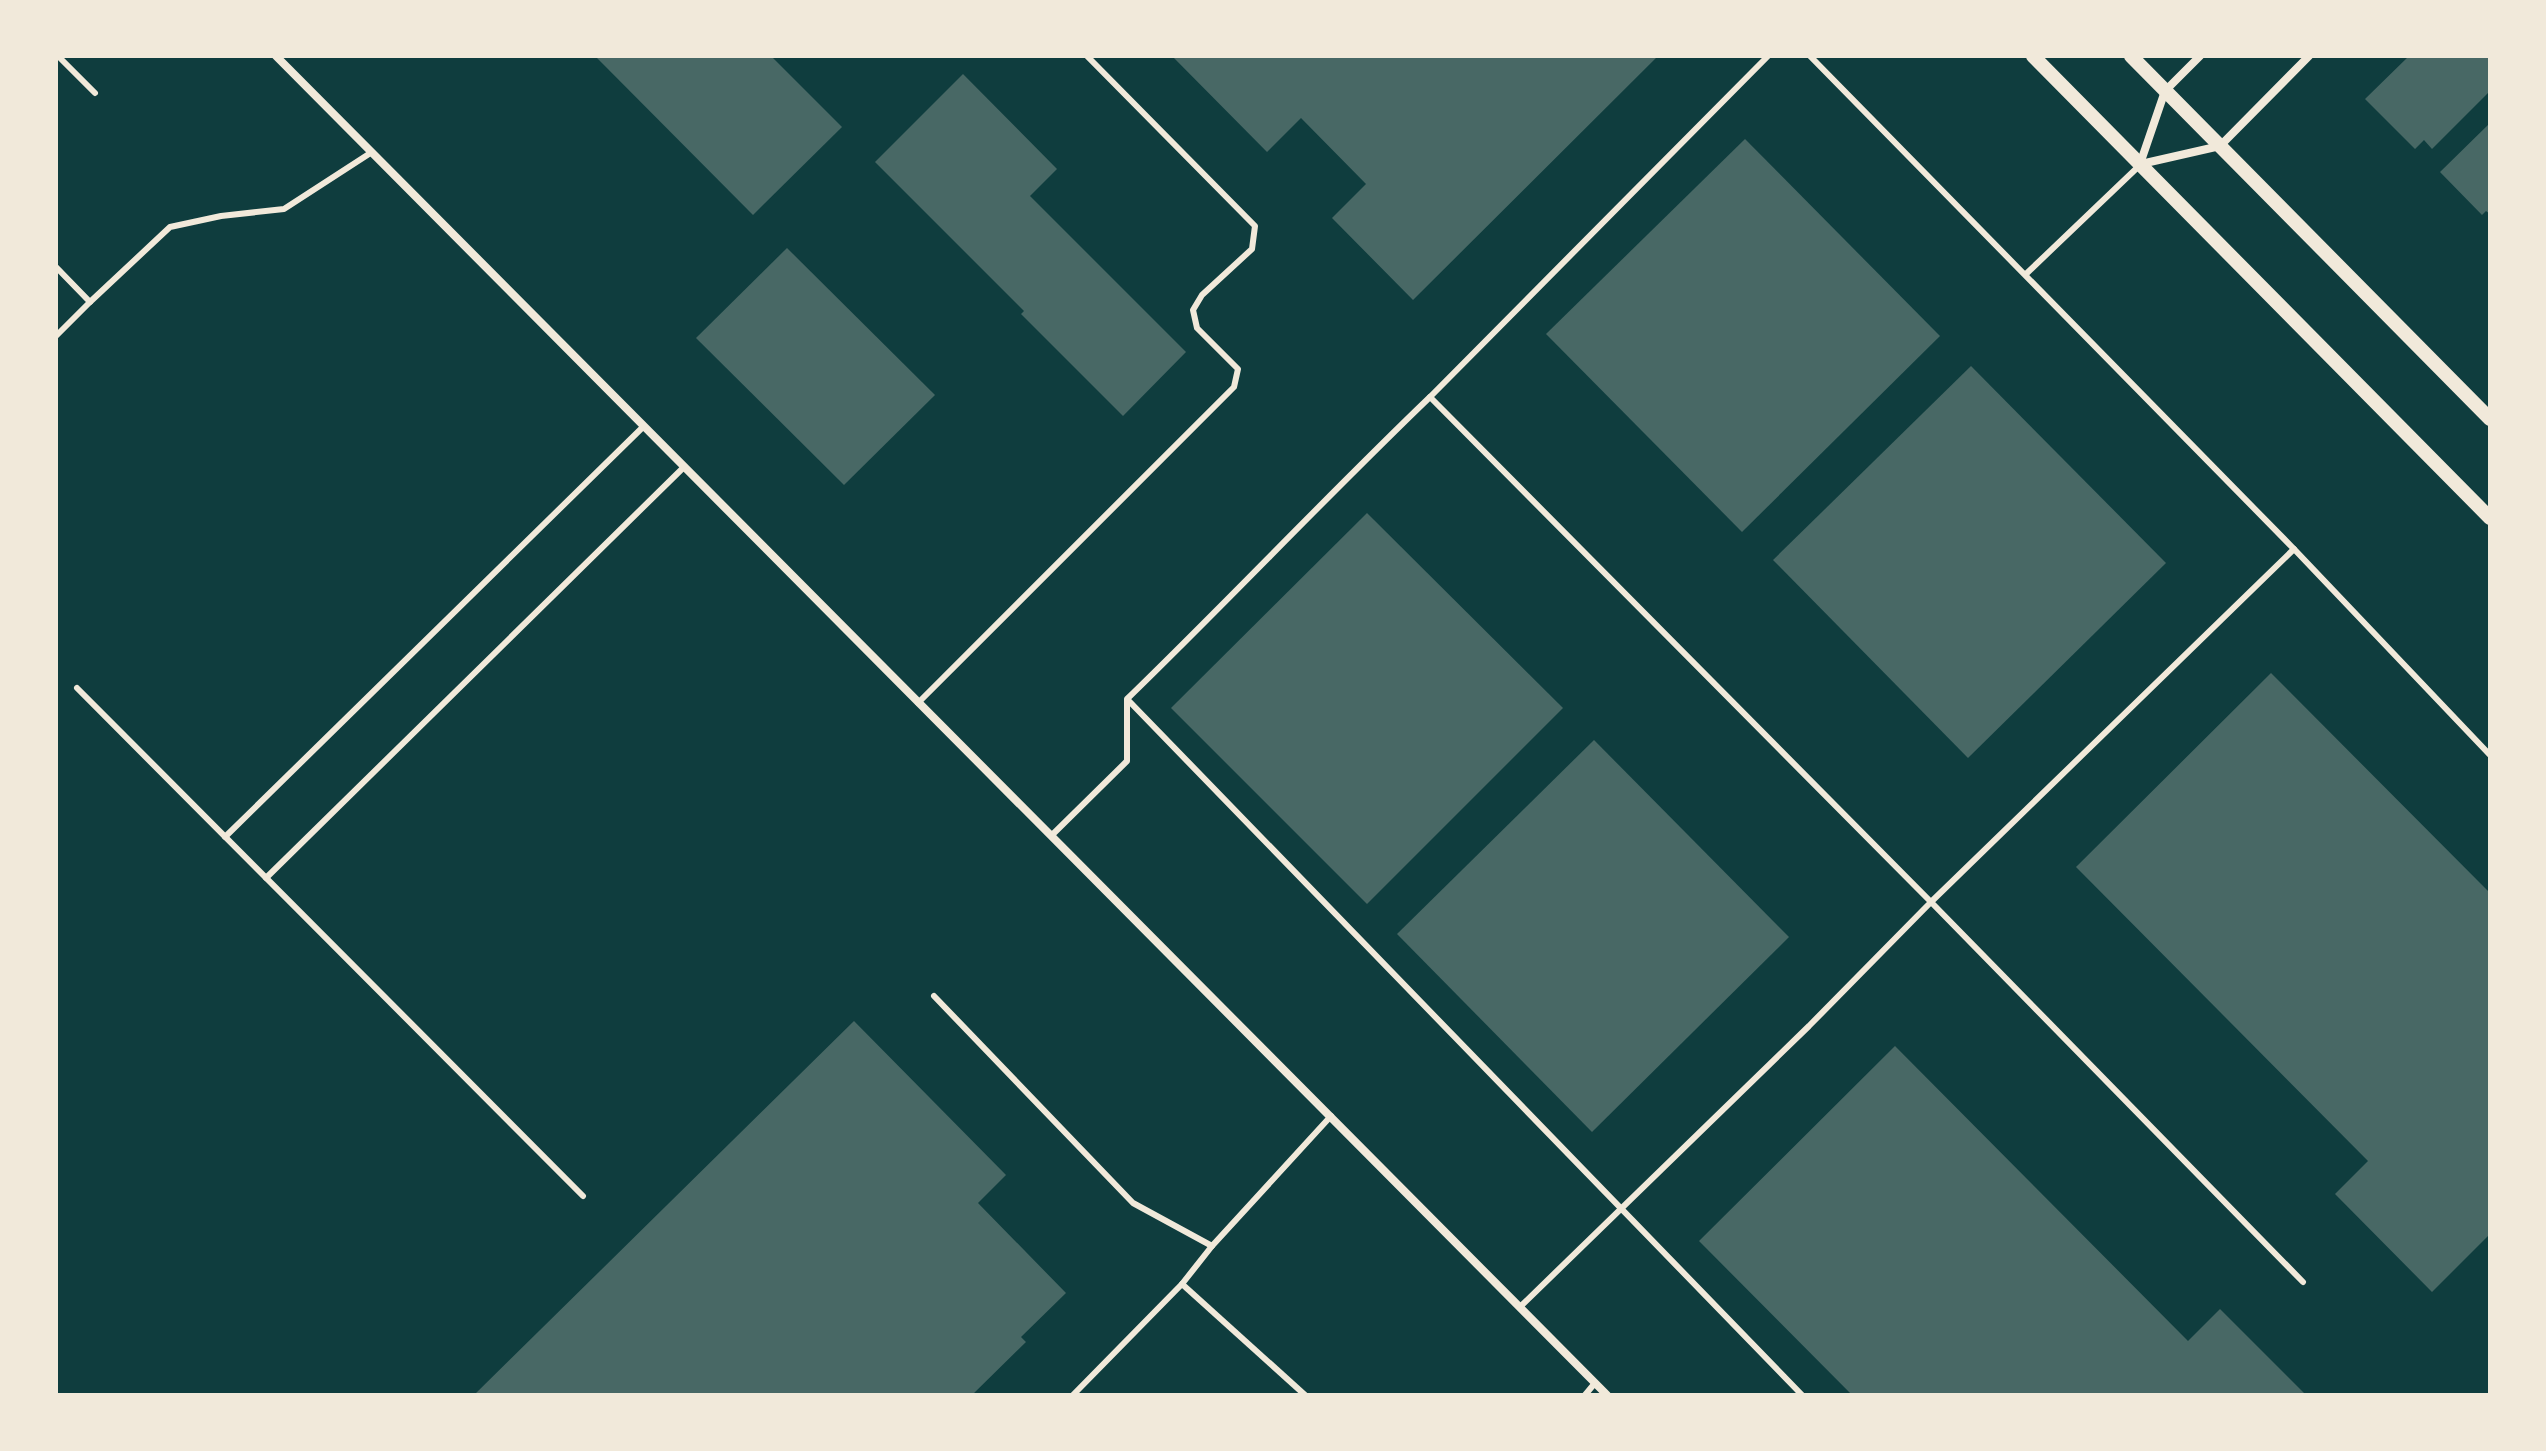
<svg xmlns="http://www.w3.org/2000/svg" width="2546" height="1451" viewBox="0 0 2546 1451" font-family="Ubuntu,sans-serif">
<style>
.building{fill:#486865}
.lines{fill:none;stroke-linecap:round;stroke-linejoin:round}
.service{stroke:#f1e9da;stroke-width:6}
.minor{stroke:#f1e9da;stroke-width:8}
.tertiary{stroke:#f1e9da;stroke-width:14}
</style>
<rect width="100%" height="100%" fill="#0f3d3e"/>
<g class="building">
<path d="M595,56H771L842,127L753,215Z"/>
<path d="M1172,56H1658L1413,300L1332,218L1366,184L1301,118L1267,152Z"/>
<path d="M2409,56H2490V91L2432,149L2424,140L2415,149L2365,99Z"/>
<path d="M963,74L1057,169L1030,196L1186,352L1123,416L1021,314L1024,311L875,162Z"/>
<path d="M2490,123V214L2486,211L2482,215L2440,172Z"/>
<path d="M1745,139L1940,336L1742,532L1546,334Z"/>
<path d="M787,248L935,395L844,485L696,338Z"/>
<path d="M1971,366L2166,563L1968,758L1773,560Z"/>
<path d="M1367,513L1563,708L1367,904L1171,708Z"/>
<path d="M2271,673L2490,893V1234L2432,1292L2335,1194L2368,1161L2076,867Z"/>
<path d="M1594,740L1789,937L1592,1132L1397,934Z"/>
<path d="M854,1021L1006,1175L978,1203L1066,1293L1021,1337L1026,1342L972,1395H807L805,1393L803,1395H474Z"/>
<path d="M1895,1046L2188,1341L2220,1309L2306,1395H1852L1699,1241Z"/>
</g>
<g class="lines">
<g class="service">
<path d="M58,56L95,93"/>
<path d="M1810,56L2294,549"/>
<path d="M56,267L90,302L56,336"/>
<path d="M2026,274L2139,166"/>
<path d="M90,302L170,227L221,216L284,209L372,152"/>
<path d="M1430,397L1768,56"/>
<path d="M77,688L583,1196"/>
<path d="M1128,700L1802,1395"/>
<path d="M918,703L1234,387L1238,369L1197,328L1193,310L1202,295L1252,249L1255,226L1087,56"/>
<path d="M1051,836L1127,761V699C1229,600 1327,496 1430,397L1931,902L1809,1026L1521,1306"/>
<path d="M225,837L644,426"/>
<path d="M266,878L684,467"/>
<path d="M934,996L1133,1203L1212,1246"/>
<path d="M2303,1282L1931,902L2294,549L2490,755"/>
<path d="M1182,1284L1305,1395"/>
<path d="M1073,1395L1182,1284L1212,1246L1331,1116"/>
<path d="M1585,1395L1595,1383"/>
</g>
<g class="minor">
<path d="M276,56L1607,1395"/>
<path d="M2140,164L2165,91L2200,56"/>
<path d="M2141,164L2220,146L2309,56"/>
</g>
<g class="tertiary">
<path d="M2033,56L2490,518"/>
<path d="M2131,56L2490,419"/>
</g>
</g>
<rect width="2546" height="1451" fill="none" stroke="#f1e9da" stroke-width="116"/>
</svg>
